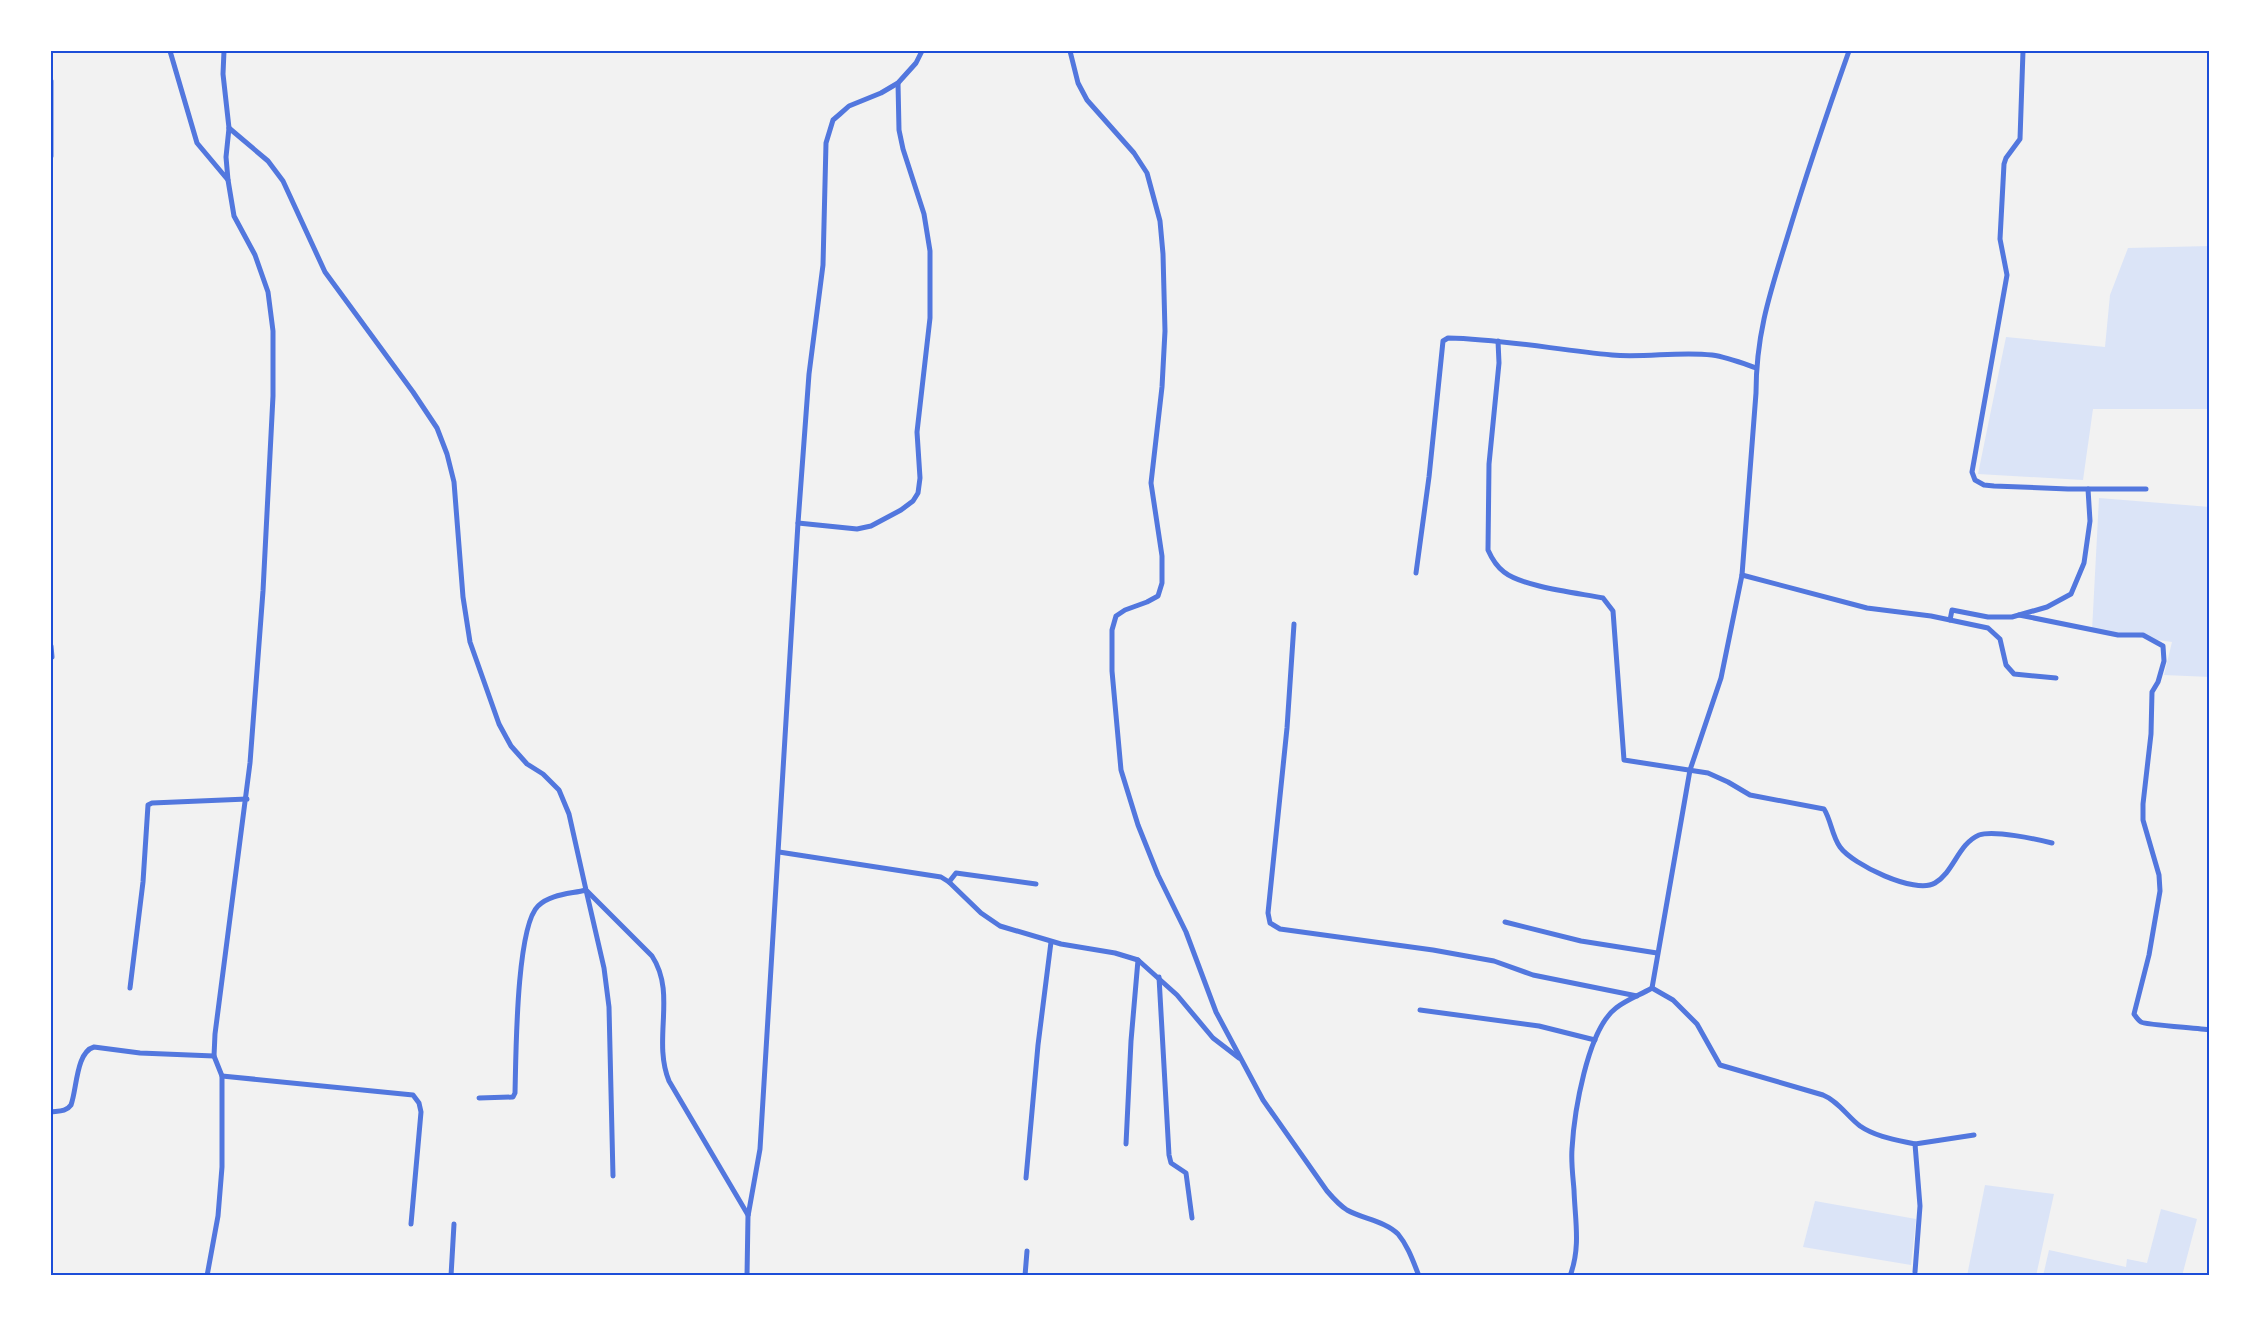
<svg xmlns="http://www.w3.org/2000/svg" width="2261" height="1327" viewBox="0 0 2261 1327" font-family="'Zilla Slab',serif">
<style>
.green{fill:#dbe4f7}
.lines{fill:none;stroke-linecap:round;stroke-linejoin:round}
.minor{stroke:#5277de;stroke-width:5}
.neatline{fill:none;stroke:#1d4ed8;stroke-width:2}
</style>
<rect width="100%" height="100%" fill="#f2f2f2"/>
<g class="green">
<path d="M2210,246V409H2093L2083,480L1978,474L2006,337L2105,347L2110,295L2128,248Z"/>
<path d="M2099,498L2210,507V677L2164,675L2172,642L2092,631Z"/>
<path d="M1985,1185L2054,1194L2036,1276H1967Z"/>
<path d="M1815,1201L1916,1219L1911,1265L1803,1247Z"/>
<path d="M2161,1209L2197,1219L2182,1276H2043L2049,1250L2126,1267L2127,1259L2147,1263Z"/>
</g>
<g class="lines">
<g class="minor">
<path d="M170,51L197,143L228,180L226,157L229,128L223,74L224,51"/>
<path d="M1070,51L1078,83L1087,100L1134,153L1147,173L1160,221L1163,254L1165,331L1162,387L1151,483L1162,556V583L1158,596L1147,602L1125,610L1116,616L1112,630V671L1121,770L1138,825L1158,875L1186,932L1216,1012L1263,1100L1327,1191C1333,1198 1339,1205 1347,1210C1363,1219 1385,1221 1398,1234C1408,1246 1413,1261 1419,1276"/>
<path d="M2023,51L2020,139L2006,158L2004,164L2000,239L2007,275L1972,472L1975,480L1984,485L1994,486L2068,489H2146"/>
<path d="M51,81V156"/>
<path d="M229,128L268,161L283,181L325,272L413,392L437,428L447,454L454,482L463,597L470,642L499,724L511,746L527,764L543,774L559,790L569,814L586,890L652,956C677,994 652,1039 669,1081L748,1215"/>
<path d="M1498,341L1499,363L1489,464L1488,550C1492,559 1496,566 1504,572C1523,587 1578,593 1603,598L1613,611L1624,760L1708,773L1728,782L1750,795L1824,809C1831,820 1832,836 1840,847C1852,864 1915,895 1935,883C1954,872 1958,844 1979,835C1994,830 2036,839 2052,843"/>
<path d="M798,523L857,529L871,526L901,510L913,501L918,493L920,478L917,432L930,318V251L924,214L903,149L899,130L898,83"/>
<path d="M1416,573L1429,477L1443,341L1448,338C1503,339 1557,350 1612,355C1645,358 1679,351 1712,355C1727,357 1742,363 1756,368"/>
<path d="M1742,575L1867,608L1931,616L1988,628L2000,639L2006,665L2014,674L2056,678"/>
<path d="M2019,615L2118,635H2143L2163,646L2164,661L2158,682L2152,692L2151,734L2143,804V820L2159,875L2160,891L2149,955L2134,1014C2136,1017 2138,1020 2141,1022C2145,1025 2199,1028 2210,1030"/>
<path d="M1950,620L1952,610L1988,617H2012L2047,607L2071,594L2084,563L2090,521L2088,489"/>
<path d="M1294,624L1287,728L1268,913L1270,923L1280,929L1433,950L1494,961L1533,975L1637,996"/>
<path d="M51,646L52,657"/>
<path d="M779,852L941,877L949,882L981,913L1000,926L1061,944L1115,953L1138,960L1177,995L1213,1038L1239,1058"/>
<path d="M949,882L956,873L1036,884"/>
<path d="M1505,922L1581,941L1657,953"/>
<path d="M1159,977L1169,1155L1171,1163L1186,1173L1192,1218"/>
<path d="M130,988L143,882L148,805L152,803L247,799"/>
<path d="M1652,988L1673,1000L1697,1024L1720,1065L1823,1095C1838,1101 1847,1116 1860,1126C1876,1137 1897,1140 1915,1144L1920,1206L1915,1272"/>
<path d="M1420,1010L1539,1026L1595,1040"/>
<path d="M222,1076L413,1095L419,1103L421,1112L411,1224"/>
<path d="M479,1098L513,1097L515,1093C516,1058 516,927 538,906C550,894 570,894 586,890L604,968L609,1007L613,1176"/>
<path d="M51,1112C59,1111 66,1112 71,1105C77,1089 76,1052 94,1047L140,1053L214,1056"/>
<path d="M1126,1144L1131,1041L1138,960"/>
<path d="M1915,1144L1974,1135"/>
<path d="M1026,1178L1038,1045L1051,942"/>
<path d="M207,1276L218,1216L222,1167V1076L214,1056L215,1034L250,763L263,591L273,396V331L268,292L255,255L234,216L228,180"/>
<path d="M451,1276L454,1224"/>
<path d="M747,1276L748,1216L760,1149L798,523L809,374L823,265L826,143L833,120L840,114L849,106L881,93L898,83L916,63L922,51"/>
<path d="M1025,1276L1027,1251"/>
<path d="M1570,1276C1581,1247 1575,1220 1574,1190C1573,1177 1571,1163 1572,1149C1574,1114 1587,1030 1616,1008C1626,1000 1640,995 1652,988L1690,770L1721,678L1742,575L1756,393C1756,334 1770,293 1787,238C1806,175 1827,113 1849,51"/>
</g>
</g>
<rect width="2261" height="1327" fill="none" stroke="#ffffff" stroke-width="105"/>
<rect x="52" y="52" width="2156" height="1222" class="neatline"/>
</svg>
